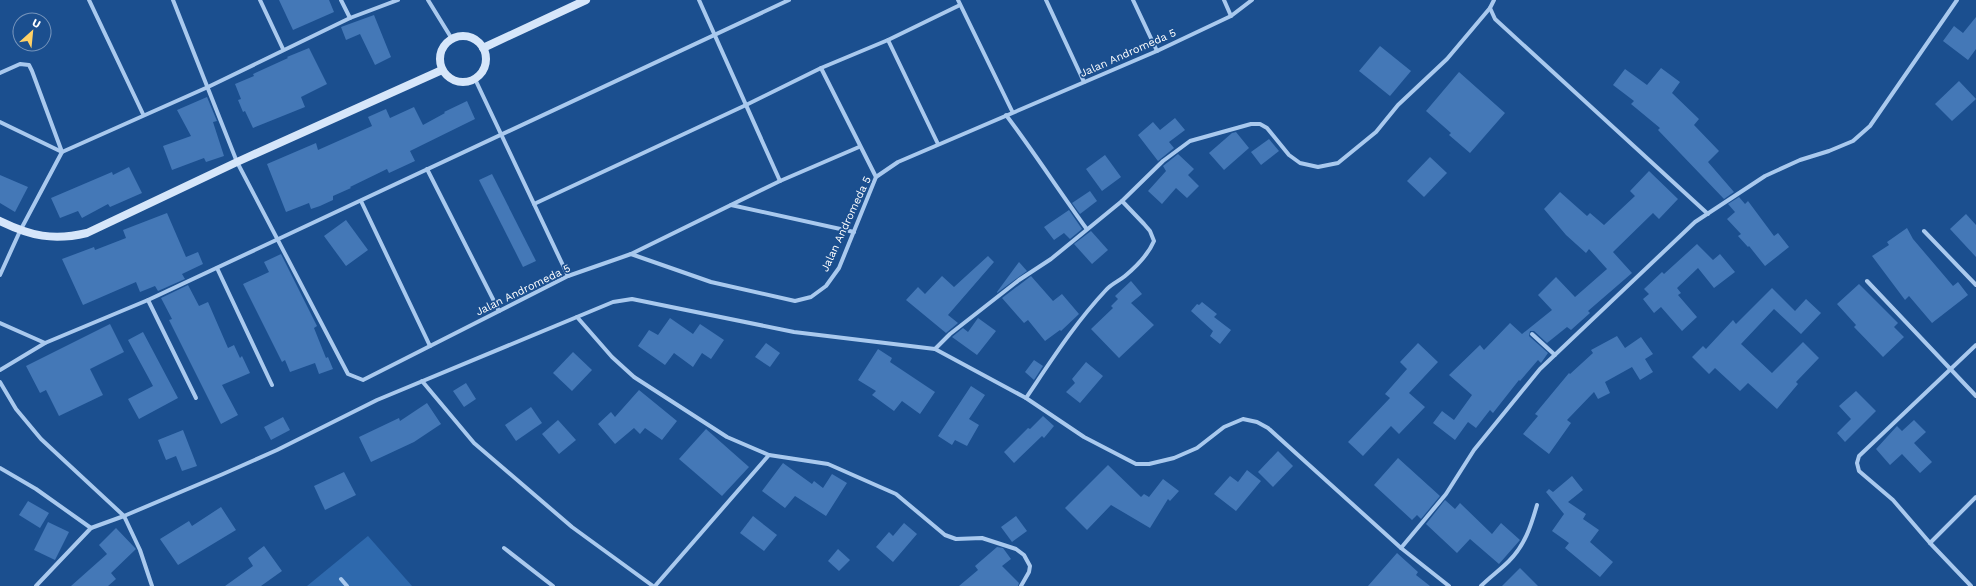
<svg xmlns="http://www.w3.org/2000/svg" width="1976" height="586" viewBox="0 0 1976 586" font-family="'Work Sans',sans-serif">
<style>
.green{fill:#2e69ad}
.building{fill:#4478b7}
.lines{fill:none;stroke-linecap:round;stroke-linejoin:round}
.street{stroke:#a9c9ee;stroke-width:4}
.secondary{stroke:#d6e6fa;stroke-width:8}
.labels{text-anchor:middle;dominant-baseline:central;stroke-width:3.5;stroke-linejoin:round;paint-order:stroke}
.street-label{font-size:11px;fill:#fff;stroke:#1b4f8f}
</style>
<rect width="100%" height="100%" fill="#1b4f8f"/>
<path class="green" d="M368,536L412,586H307Z"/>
<g class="building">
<path d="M279,0H329L334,12L293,30Z"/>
<path d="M374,15L391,57L375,65L360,34L346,40L341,27Z"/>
<path d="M1976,17V49L1968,60L1943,41L1954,26L1963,33Z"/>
<path d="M1380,46L1411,71L1390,96L1359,71Z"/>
<path d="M309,48L327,84L301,97L305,107L253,128L245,111L243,112L238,100L241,99L235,84L254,76L253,74L288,58L287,57Z"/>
<path d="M1661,68L1680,82L1672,93L1699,119L1694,125L1719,151L1708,162L1734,192L1724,199L1658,130L1660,128L1631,104L1634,101L1613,85L1625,69L1647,85Z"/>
<path d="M1459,72L1505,113L1470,153L1449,135L1451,133L1426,111Z"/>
<path d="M1959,81L1976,99L1952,121L1935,104Z"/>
<path d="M207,97L217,121L213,122L224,156L206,162L204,158L172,170L163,146L191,136L177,110Z"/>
<path d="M467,101L475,119L410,151L415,161L389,173L387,169L350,187L351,188L333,196V200L320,206L311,209L309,203L286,212L267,164L316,143L318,150L372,126L368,117L386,109L390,118L414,107L423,125L445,113L444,112Z"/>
<path d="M1175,118L1185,130L1169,142L1174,148L1158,161L1138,135L1153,122L1160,130Z"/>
<path d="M1236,132L1249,148L1224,170L1209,153L1232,133Z"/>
<path d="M1269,139L1279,151L1261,165L1251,152Z"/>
<path d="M1178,154L1194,169L1188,175L1199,186L1187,198L1176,188L1162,204L1148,191L1166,171L1163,166Z"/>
<path d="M1105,155L1121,177L1102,191L1086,169Z"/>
<path d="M1430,157L1447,173L1424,197L1407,181Z"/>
<path d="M129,167L142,193L110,207L108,204L82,218L78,211L60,218L51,198L112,172L113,175Z"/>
<path d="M1649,171L1678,199L1659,219L1653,213L1613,252L1632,273L1588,311L1590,313L1571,330L1567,327L1547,343L1534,331H1530L1529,336L1548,353L1541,363L1538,360L1520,381L1519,380L1493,413L1490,410L1476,428L1468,422L1455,440L1433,423L1442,411L1454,420L1472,395L1449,375L1480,345L1484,350L1510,323L1522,334L1552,310L1538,295L1556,277L1575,297L1607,269L1589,249L1586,253L1566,235L1544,209L1560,192L1587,216L1590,213L1604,225L1635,196L1630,191Z"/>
<path d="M492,174L536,261L523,267L479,180Z"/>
<path d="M0,175L28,187L15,212L0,203Z"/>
<path d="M1090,191L1097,201L1080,214L1072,203Z"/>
<path d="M1739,197L1745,204L1748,201L1774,236L1778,233L1789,247L1765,266L1749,246L1748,247L1738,236L1741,234L1727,219L1735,212L1728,204Z"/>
<path d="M1069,210L1082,229L1070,239L1064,233L1054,240L1044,227Z"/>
<path d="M167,213L186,257L198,252L203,264L182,274L185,279L158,291L155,286L140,292L136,282L83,305L62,259L94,247L95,250L126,238L123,230Z"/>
<path d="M1966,214L1976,225V257L1950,229Z"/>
<path d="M346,220L368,250L346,266L324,236Z"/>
<path d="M1907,228L1913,239L1953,286L1958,282L1968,295L1932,323L1909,296L1905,300L1872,256L1889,245L1887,242Z"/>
<path d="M1091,231L1108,250L1092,264L1074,244Z"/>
<path d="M1697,244L1713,260L1720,254L1735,272L1714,288L1698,268L1677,288L1681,293L1678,295L1697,317L1682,331L1661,307L1654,313L1643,299L1649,294L1644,289L1662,272L1664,274Z"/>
<path d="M281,254L317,326L314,328L326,358L328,357L333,369L319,374L315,363L290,372L285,360L282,362L243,284L269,272L264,262Z"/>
<path d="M988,256L994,262L948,315L958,323L946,333L906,300L918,287L925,294L942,276L954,287Z"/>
<path d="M1019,262L1027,271L997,293V292Z"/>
<path d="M1031,276L1053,301L1062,294L1079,314L1061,331L1060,330L1045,341L1028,320L1024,323L1002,298Z"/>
<path d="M1131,281L1142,294L1131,303L1154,325L1119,358L1091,329L1113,308L1111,306L1118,299L1115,296Z"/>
<path d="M1859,284L1898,323L1894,327L1904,337L1883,357L1854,327L1856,325L1837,304Z"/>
<path d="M188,285L199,306L208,302L228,348L234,345L240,358L242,356L250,373L222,385L238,415L221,424L169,320L172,319L161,298Z"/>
<path d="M1772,288L1795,311L1806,299L1821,313L1801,334L1774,309L1741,344L1772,373L1803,342L1819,358L1796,382L1798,384L1777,409L1748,383L1740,391L1715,368L1709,374L1692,357L1703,346L1706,349L1733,320L1736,324Z"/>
<path d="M1202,302L1217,314L1214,317L1231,330L1220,344L1210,336L1213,331L1191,311L1197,304L1199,305Z"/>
<path d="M670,318L693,334L700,324L724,340L711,359L702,353L693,367L674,353L665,365L638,346L649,330L658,335Z"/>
<path d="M978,318L996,331L977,355L952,337L963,328L968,332Z"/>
<path d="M110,324L124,352L90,369L103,395L59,416L46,390L40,393L26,366Z"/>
<path d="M143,332L178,398L139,419L128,399L153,386L128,340Z"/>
<path d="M1617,336L1625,348L1641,337L1653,354L1645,359L1653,372L1640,380L1632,367L1605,382L1610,393L1598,399L1594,392L1567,420L1571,423L1549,454L1523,434L1538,416L1535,414L1569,373L1570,374L1593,353L1591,350Z"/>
<path d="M766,343L780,353L770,367L755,357Z"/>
<path d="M1418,343L1438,362L1409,393L1425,407L1399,434L1391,426L1363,456L1348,442L1390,398L1385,394L1407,369L1400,362Z"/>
<path d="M878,349L892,358L890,362L935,392L920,414L902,401L894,411L872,395L876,391L858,380Z"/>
<path d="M573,352L592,370L572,391L553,373Z"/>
<path d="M1034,360L1043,366L1034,380L1025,372Z"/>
<path d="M1086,362L1103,376L1080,403L1066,392L1075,383L1072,379Z"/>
<path d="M466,383L476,399L464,407L453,391Z"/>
<path d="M971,386L985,395L969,419L979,425L967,446L955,440L952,445L938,436Z"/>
<path d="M639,390L677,421L662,440L645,428L640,434L634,428L615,444L598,424L611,412L615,417Z"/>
<path d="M1856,391L1876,411L1845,442L1837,433L1851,419L1839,406Z"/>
<path d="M427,403L441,424L414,442L371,462L359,437L399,418L400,421Z"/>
<path d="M531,407L542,423L516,441L505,425Z"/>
<path d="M1043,416L1054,426L1044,438L1042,436L1014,463L1004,452L1028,428L1030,429Z"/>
<path d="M283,417L290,430L271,440L264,427Z"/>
<path d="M558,420L576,440L559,454L542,434Z"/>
<path d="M1914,420L1926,432L1914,443L1932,462L1920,473L1902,454L1890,465L1876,449L1897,426L1902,431Z"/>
<path d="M706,429L749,467L722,496L679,459Z"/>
<path d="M183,430L197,466L182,471L176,456L166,460L158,440Z"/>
<path d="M1278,451L1293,466L1273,487L1258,472Z"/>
<path d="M1398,458L1440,496L1421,519L1417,515L1412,520L1374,485Z"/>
<path d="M783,463L812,484L814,481L823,488L832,474L847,483L826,516L795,496L785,508L762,491Z"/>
<path d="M1108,465L1141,497L1144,494L1149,497L1163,479L1179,491L1170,501L1168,499L1150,528L1111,505L1087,530L1065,508Z"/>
<path d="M1247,470L1261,481L1236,511L1214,494L1230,476L1238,482Z"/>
<path d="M344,472L356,495L325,510L314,486Z"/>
<path d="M1572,476L1583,490L1568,502L1586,514L1583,519L1599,530L1590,542L1613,562L1600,577L1565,548L1569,543L1552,531L1564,514L1546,492L1549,489L1553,492Z"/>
<path d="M1445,500L1455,509L1460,503L1492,534L1501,523L1520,540L1499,564L1470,539L1457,553L1426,524Z"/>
<path d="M28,501L49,513L40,528L19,515Z"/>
<path d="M221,507L236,530L178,565L160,539L189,521L192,526Z"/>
<path d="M753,516L777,535L764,551L740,533Z"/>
<path d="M1016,516L1027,531L1012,542L1001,527Z"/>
<path d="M48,522L69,532L55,560L34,550Z"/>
<path d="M904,523L917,534L893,562L876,547L889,532L893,536Z"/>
<path d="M116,528L136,549L111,573L116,579L108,586H71L107,554L99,545Z"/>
<path d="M264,546L282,571L261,586H225L253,566L248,558Z"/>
<path d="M997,547L1003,548L1011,559L1002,566L1019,583L1018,586H959L978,570L975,566Z"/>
<path d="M838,549L850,560L839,571L828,561Z"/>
<path d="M1397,553L1418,572L1416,575L1430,586H1368Z"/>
<path d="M1520,568L1538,586H1502Z"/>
</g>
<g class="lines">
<g class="street">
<path d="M89,0L143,114"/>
<path d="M173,0L237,162L348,374L363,380L568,276L631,254L780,181L859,147"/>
<path d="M260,0L283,49"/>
<path d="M341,0L350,18"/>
<path d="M428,0L452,39"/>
<path d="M699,0L780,181"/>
<path d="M958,0L1012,111"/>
<path d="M1046,0L1084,82"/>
<path d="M1133,0L1157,51"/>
<path d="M1224,0L1231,16"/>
<path d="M1494,0L1490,8L1495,19L1708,214"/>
<path d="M888,40L938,144"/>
<path d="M821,68L876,177"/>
<path d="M0,73L20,64L29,65L32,71L62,152L20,231L0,275"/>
<path d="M475,79L568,276"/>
<path d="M1006,115C1034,152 1059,191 1086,228"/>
<path d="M0,122L62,152L208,87L350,18L398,0"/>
<path d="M427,169L499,311"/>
<path d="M361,201L430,346"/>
<path d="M1122,201L1163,161L1190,141L1251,124H1260L1267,128L1289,155L1300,163L1318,167L1338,163L1376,132L1398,105L1447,59L1490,8"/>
<path d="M534,204L746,105L821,68L888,40L960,5"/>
<path d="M731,205L854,232"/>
<path d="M1924,231L1976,285"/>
<path d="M631,254L711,282L795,301L811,297L826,286L839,268L876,177L898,162L1157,51L1231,16L1252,0"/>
<path d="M217,268L272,385"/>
<path d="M1867,281L1976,396"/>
<path d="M148,300L196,398"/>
<path d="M577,317L612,357L634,377L727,437L769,455L828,464L896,494L945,535L956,539L982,538L1016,549L1024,555L1030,566L1029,572L1021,586"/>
<path d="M0,323L45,343"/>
<path d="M1532,334L1555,355"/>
<path d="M935,349L950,334L1019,280L1051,259L1122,201L1144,224L1150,231L1154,241C1148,255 1137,266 1125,276C1119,281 1111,284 1106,290C1075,323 1051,361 1026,398"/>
<path d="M0,370L45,343L148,300L789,0"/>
<path d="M422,381L474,443L572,527L653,586"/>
<path d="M0,382L16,409L41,439L124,516L140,550L152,586"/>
<path d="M0,468L36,489L91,528"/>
<path d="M1930,543L1976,497"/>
<path d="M504,548L553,586"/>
<path d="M1401,548L1446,494L1474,450L1540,369L1695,222L1765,176L1800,160L1829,151L1853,141L1870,126L1957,0"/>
<path d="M341,579L347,586"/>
<path d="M36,586L91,528L124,516L223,474L277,450L377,400L613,302L632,299L794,332L935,349L1026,398L1084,437L1136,464H1149L1174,458L1197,448L1224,427L1243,419L1257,422L1268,428L1401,548L1449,586"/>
<path d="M655,586L769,455"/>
<path d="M1481,586C1490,577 1500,570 1509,561C1525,545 1531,526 1537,505"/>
<path d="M1971,586L1930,543L1893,500L1859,471L1857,463L1859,456L1976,345"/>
</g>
<g class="secondary">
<circle cx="463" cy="59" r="23"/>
<path d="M483,48L586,0"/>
<path d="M0,221C31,236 53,241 87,233L237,162L442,70"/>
</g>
</g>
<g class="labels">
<g class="street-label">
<text transform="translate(1128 53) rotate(-24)">Jalan Andromeda 5</text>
<text transform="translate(846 224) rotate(-65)">Jalan Andromeda 5</text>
<text transform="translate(523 290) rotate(-26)">Jalan Andromeda 5</text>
</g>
</g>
<g transform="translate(32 32) rotate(27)"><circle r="19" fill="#1b4f8f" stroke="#7695bc"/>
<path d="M0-3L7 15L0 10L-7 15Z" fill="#ffd166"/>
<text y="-6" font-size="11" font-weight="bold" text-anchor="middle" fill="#ffffff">U</text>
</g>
</svg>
